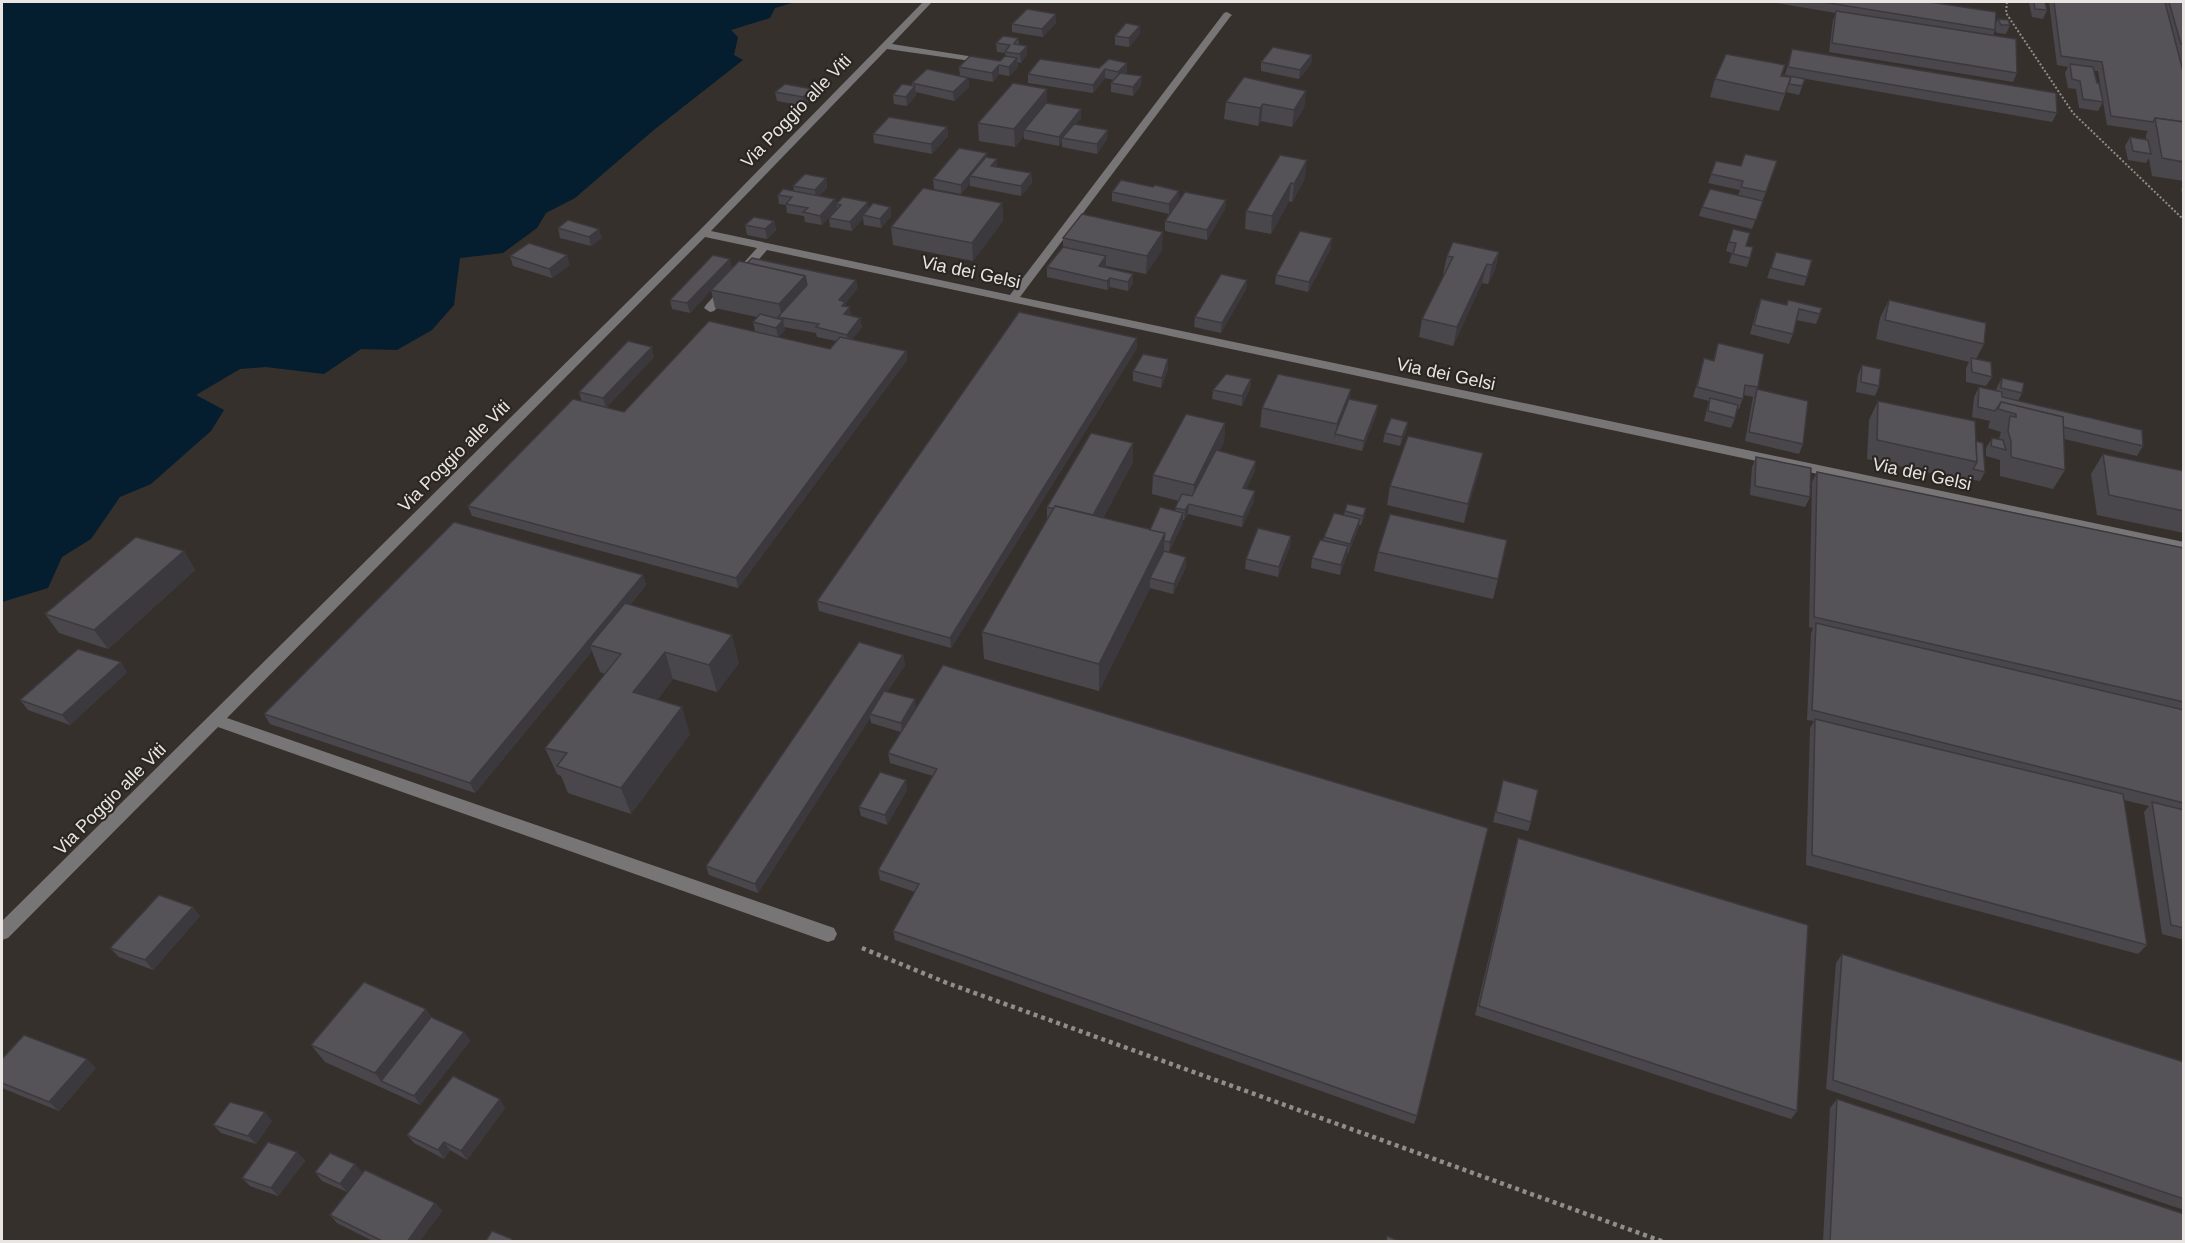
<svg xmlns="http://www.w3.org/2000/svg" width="2185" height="1243" viewBox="0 0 2185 1243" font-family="Arial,sans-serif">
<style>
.water{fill:#041d2f}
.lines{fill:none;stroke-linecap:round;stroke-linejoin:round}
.path-far1{stroke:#918d89;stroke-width:2;stroke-dasharray:2 2;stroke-linecap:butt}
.path{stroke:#918d89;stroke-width:4.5;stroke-dasharray:4 4;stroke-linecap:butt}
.minor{fill:#787577;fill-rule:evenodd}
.wall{fill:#49474c;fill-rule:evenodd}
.shaded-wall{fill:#3c393e}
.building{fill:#555258;stroke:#3c393e;stroke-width:1.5}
.labels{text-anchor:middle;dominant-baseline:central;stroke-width:4.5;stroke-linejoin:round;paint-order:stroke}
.street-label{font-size:18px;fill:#e8e5e2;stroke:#2b2621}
</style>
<rect width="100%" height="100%" fill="#35302b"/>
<path class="water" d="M2,2H795L775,8L770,18L731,30L738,37L734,55L743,60L655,129L575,198L546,213L537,228L503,253L460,258L454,305L432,330L397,350L361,349L324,374L266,367L240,369L196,395L224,410L211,431L151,484L120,497L91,539L62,557L48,588L2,602Z"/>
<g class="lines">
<path class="path-far1" d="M2007,2L2006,13L2073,113L2184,220"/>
<path class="path" d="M862,948L947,983L1664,1242"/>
<path class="minor" d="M923,2H932L892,44L968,56L973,59L971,61L887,49L711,231L1010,295L1224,13L1227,12L1232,15L1230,17L1020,297L2184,542V552L767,250L714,311L710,312L704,308L706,305L757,248L705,237L227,718L834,928L837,934L834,940L828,942L218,727L8,938L2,940V921L699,231Z"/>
</g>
<g class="wall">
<path d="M1770,2H1930L1995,25L1998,19L2010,25L2006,34L1997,33L1995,30L1993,36L2017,73L2013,82L1829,52L1833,20L1836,13Z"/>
<path d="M2030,2H2045L2047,10L2043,19L2032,17L2029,3Z"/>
<path d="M2049,2H2184V181L2152,176L2149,158L2146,163L2128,160L2125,146L2130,137L2146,139V135L2148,131L2107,125L2098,71H2094L2103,102L2098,111L2079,108L2076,89L2068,88L2065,73L2068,67L2057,65Z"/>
<path d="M1056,14V23L1043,37L1012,32V24Z"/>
<path d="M1140,26V34L1129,47L1115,45V36Z"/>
<path d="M1018,38L1019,44L1027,54L1021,63L1018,62V67L1009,76L999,74L993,82L960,76L959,67L1000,61L1006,56L1005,53L997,52L996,43Z"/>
<path d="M1792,49L2057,113L2052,122L1795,77L1805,79L1799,95L1786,92L1779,111L1710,97L1715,79L1785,75Z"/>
<path d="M1312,55L1311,64L1299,79L1261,71V62Z"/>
<path d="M1099,68L1127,71L1125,74L1141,85L1133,96L1111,92V83L1114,80L1105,78L1093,93L1028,83V74Z"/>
<path d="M968,78L969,87L954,101L916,92V95L907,106L894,104L893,95L912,86V83Z"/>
<path d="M1306,91L1304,108L1292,127L1261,121L1258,126L1224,119L1226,102Z"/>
<path d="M775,92L813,98L804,106L777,101Z"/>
<path d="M1047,103L1081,109V118L1076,124L1107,139L1097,154L1062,147V141L1059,146L1024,139V136L1015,147L979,141L978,123Z"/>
<path d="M947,127L948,136L932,154L874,143L873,134Z"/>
<path d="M1280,155L1305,178L1292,202L1289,201L1271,234L1245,229L1246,211Z"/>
<path d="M987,157L997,159V167L1031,173L1032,183L1021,196L970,186V183L961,194L934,189L933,179Z"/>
<path d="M1716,161L1766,192L1752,229L1699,216L1702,207L1738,195L1740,190L1708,183Z"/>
<path d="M826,178L827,188L819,196L835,199L837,208L822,225L805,222L804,216L787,213L786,205L779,204L778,195L794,191L793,186Z"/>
<path d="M2184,184V204L2181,189Z"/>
<path d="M1112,192L1179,200L1169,214L1112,201Z"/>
<path d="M1226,200L1225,209L1207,240L1165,231V221Z"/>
<path d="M868,202V209L890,207L891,216L881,228L864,225L863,218L852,231L830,227L829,218L837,209L836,204Z"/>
<path d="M1002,203L1003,221L973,261L893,245L891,227Z"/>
<path d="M774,221L776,230L767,239L747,235L745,225Z"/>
<path d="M558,228L602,238L591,246L560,238Z"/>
<path d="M1733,229L1750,258L1747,267L1729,263L1732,253L1726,251Z"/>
<path d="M1063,238L1162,250L1146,274L1106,266L1105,267L1133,274V283L1128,291L1110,287L1107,290L1047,277V267L1063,247Z"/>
<path d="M1331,248L1308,292L1275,284L1276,275Z"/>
<path d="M1499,252L1495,270L1488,284L1482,283L1453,346L1419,337L1422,319L1445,275L1443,274L1447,256Z"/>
<path d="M1776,252L1807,277L1804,286L1767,278Z"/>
<path d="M510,256L570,265L552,278L513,266Z"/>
<path d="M747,263L856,280L857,289L846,303V307L851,316L860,318L862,327L852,339L906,351L907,360L738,588L472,516L468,506L582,402L579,392L654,357L606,408L624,412L755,332L753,322L757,317L715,308L711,290L690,313L672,309L670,300L732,268ZM784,327L816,333L817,337L836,341L830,349L778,337L785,330Z"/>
<path d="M1247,280L1246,289L1221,333L1194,327L1195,317Z"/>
<path d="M1761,299L1820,314L1816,324L1796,320L1793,334L1789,344L1750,334L1757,309Z"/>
<path d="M1889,300L1984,344L1976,359L1992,377L1986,386L1966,382V368L1969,362L1876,339L1880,318Z"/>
<path d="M1718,343L1758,387L1757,389L1803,444L1799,454L1745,441L1753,397L1744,395L1739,409H1737L1735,418L1731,428L1704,421L1709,401L1693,397L1704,358L1713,361Z"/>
<path d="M1137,348L951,648L819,611L817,601Z"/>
<path d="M1168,359V369L1161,388L1133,381V371Z"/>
<path d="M1862,365L1879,386L1875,396L1856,392L1858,375Z"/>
<path d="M2002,378L2022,393L2018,401L2143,446L2137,456L2064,439L2065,470L2053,489L2000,476V460L1986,456V448L1992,438L1999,439L2001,432L1988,428L1990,421L1972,417L1974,397L1979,387L1996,391L1997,387Z"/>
<path d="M1251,379L1250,388L1242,406L1212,399L1213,390Z"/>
<path d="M1351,389L1349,399L1378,405L1376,415L1362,451L1260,427L1262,408Z"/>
<path d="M1878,401L1976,441L1985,472L1980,481L1968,479L1967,481L1867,459L1869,420Z"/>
<path d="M1408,422L1406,432L1400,446L1383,442L1385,433Z"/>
<path d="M1225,423L1224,442L1219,451L1255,471L1246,489L1254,501L1242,527L1188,514L1184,520H1183V523L1169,552L1186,567L1173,594L1150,588L1099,691L984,659L982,632L1047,520V507L1133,443V462L1103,518L1150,530L1175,511L1179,501L1152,494L1153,475Z"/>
<path d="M1483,453L1464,523L1387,505L1390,486Z"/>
<path d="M2103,454L2184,471V533L2097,515L2091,474Z"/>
<path d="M1756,457L1810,497L1805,507L1750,495L1752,467Z"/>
<path d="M1817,472L2184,548V940L2162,934L2144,812L2149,806L2124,800L2147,945L2138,954L1806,865L1810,728L1814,721L1807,720L1811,633L1813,628L1809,627L1812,482Z"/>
<path d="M1366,508L1364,518L1361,525H1359L1358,529L1348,554L1347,553L1340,575L1311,568L1312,558L1323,540L1324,537L1344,515L1345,511Z"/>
<path d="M1291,536L1290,546L1278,577L1245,569L1246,559Z"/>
<path d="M184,551L195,570L108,649L59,633L45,614Z"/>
<path d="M1378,552L1498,579L1493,599L1374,571Z"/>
<path d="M643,575L646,585L630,605L739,663L717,692L673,679L657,700L690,734L631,814L568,793L561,776L557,774L545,748L605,674L600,672L592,651L475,793L270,724L264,714Z"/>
<path d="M903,655L905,665L887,692L916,708L1417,1116L1414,1124L895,940L893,931L915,892L880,880L878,870L933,776L890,763L888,753L901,732L871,723L870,718L758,893L709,875L706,866Z"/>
<path d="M127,672L70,725L28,710L20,700Z"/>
<path d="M1503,780L1531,822L1528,831L1493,822Z"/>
<path d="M907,790L887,825L861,816L859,807Z"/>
<path d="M1518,838L1797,1111L1791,1119L1475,1015L1515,848Z"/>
<path d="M200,916L153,970L119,957L110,948Z"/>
<path d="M1842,954L2184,1062V1210L1826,1089L1836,963Z"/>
<path d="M426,1009L431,1017L464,1032L470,1041L420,1105L325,1062L311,1045Z"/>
<path d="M2,1059L96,1068L59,1111L2,1088Z"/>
<path d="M1837,1099L2184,1242H1823L1830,1108Z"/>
<path d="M505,1108L467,1160L450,1150L444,1159L414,1143L407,1135Z"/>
<path d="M272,1121L256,1144L221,1133L213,1125Z"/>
<path d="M297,1152L305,1161L278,1196L250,1186L242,1178Z"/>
<path d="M315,1172H362L347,1192L322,1181Z"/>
<path d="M435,1203L442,1211L419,1242H375L337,1223L330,1215Z"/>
</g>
<g class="shaded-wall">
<path d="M1056,14V23L1043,37L1042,29Z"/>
<path d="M1140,26V34L1129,47V38Z"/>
<path d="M1027,46V54L1021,63L1020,54Z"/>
<path d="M1312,55L1311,64L1299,79L1300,70Z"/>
<path d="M1017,58L1018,67L1009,76V67Z"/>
<path d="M1127,63V71L1118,80V72Z"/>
<path d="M999,65V74L993,82L992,73Z"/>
<path d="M1105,69V78L1093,93V85Z"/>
<path d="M1142,76L1141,85L1133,96V87Z"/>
<path d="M968,78L969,87L954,101L953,92Z"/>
<path d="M915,86L916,95L907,106L906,97Z"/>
<path d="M812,89L813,98L804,106L803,97Z"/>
<path d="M1047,89V106L1024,130V136L1015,147L1014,129Z"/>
<path d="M1306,91L1304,108L1292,127L1294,110Z"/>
<path d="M1263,104L1261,121L1258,126L1260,108Z"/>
<path d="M1081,109V118L1065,139L1062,138V141L1059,146V137Z"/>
<path d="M947,127L948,136L932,154L931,144Z"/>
<path d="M1108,130L1107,139L1097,154V144Z"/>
<path d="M987,153V162L970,176V183L961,194V185Z"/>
<path d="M997,159V168L991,166Z"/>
<path d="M1307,160L1305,178L1292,202L1294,184Z"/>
<path d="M1031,173L1032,183L1021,196V186Z"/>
<path d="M826,178L827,188L816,200L815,190Z"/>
<path d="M1291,183L1289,201L1271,234L1272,216Z"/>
<path d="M1179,191V200L1169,214V204Z"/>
<path d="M835,199L837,208L822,225L820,216Z"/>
<path d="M1226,200L1225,209L1207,240V230Z"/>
<path d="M868,202L869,211L863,215V218L852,231L850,222Z"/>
<path d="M1002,203L1003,221L973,261L972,243Z"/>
<path d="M890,207L891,216L881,228L880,219Z"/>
<path d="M774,221L776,230L767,239L765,229Z"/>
<path d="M599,229L602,238L591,246L589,237Z"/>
<path d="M1163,232L1162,250L1146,274L1147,256Z"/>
<path d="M1332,238L1331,248L1308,292L1309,282Z"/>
<path d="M1499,252L1495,270L1488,284L1492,265Z"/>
<path d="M567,255L570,265L552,278L549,269Z"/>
<path d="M1106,256V266L1099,276V266Z"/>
<path d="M730,259L732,268L690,313L687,303Z"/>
<path d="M1487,264L1482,283L1453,346L1457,327Z"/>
<path d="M1133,274V283L1128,291V282Z"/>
<path d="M805,276L808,294L782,318L779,304Z"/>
<path d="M1110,278V287L1107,290V281Z"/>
<path d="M856,280L857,289L846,303L847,311L850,307L851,317L845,324L839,300Z"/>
<path d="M1247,280L1246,289L1221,333L1222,323Z"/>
<path d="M860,318L862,327L848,344L847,335Z"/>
<path d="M783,320L785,330L778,337L776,328Z"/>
<path d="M1137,338V348L951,648L950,638Z"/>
<path d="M652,347L654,357L606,408L603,398Z"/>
<path d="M906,351L907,360L738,588L736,578Z"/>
<path d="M1168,359V369L1161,388L1162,378Z"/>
<path d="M1251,379L1250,388L1242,406V396Z"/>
<path d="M1351,389L1348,408L1335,434L1334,444L1337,424Z"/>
<path d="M1378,405L1376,415L1362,451L1364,441Z"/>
<path d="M1408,422L1406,432L1400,446L1402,437Z"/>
<path d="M1225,423L1224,442L1193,504L1194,485Z"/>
<path d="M1133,443V462L1092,538V519Z"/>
<path d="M1483,453L1479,472L1464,523L1468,504Z"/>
<path d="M1256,461L1255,471L1242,498L1243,488Z"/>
<path d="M1255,491L1254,501L1242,527L1243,517Z"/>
<path d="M1189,504L1188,514L1184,520L1185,510Z"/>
<path d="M1366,508L1364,518L1361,525L1363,516Z"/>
<path d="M1183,513V523L1169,552L1170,542Z"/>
<path d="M1360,519L1358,529L1348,554L1350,544Z"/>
<path d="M1165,533L1163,561L1150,578V588L1099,691V664Z"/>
<path d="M1291,536L1290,546L1278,577L1279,567Z"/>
<path d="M1348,546L1347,556L1340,575L1341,565Z"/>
<path d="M184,551L195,570L108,649L94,630Z"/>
<path d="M1186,557V567L1173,594L1174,584Z"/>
<path d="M643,575L646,585L595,647L590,645L592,651L475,793L470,783Z"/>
<path d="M732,635L739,663L717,692L709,665Z"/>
<path d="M665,652L673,679L642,719L633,692Z"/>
<path d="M903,655L905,665L873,714H870V718L758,893L755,884Z"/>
<path d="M121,662L127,672L70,725L62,715Z"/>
<path d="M915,699L916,709L902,733L901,723Z"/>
<path d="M682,707L690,734L631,814L621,788Z"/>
<path d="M906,780L907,790L887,825L885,815Z"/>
<path d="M193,907L200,916L153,970L145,960Z"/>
<path d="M426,1009L437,1026L381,1081L375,1073Z"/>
<path d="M464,1032L470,1041L420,1105L414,1096Z"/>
<path d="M87,1059L96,1068L59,1111L49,1102Z"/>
<path d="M500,1099L505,1108L467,1160L461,1151Z"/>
<path d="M265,1112L272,1121L256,1144L248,1136Z"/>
<path d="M444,1142L450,1150L444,1159L438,1150Z"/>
<path d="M297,1152L305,1161L278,1196L271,1188Z"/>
<path d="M355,1164L362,1172L347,1192L340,1184Z"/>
<path d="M435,1203L442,1211L419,1242H407Z"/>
</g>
<g class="building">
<path d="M1823,2H1930L1996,12L1995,30Z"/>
<path d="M2034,2H2045L2047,10L2035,9Z"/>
<path d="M2054,2H2165L2184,75V122L2155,118L2153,122L2111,116L2102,62L2061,56Z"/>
<path d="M2169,2H2184V44H2181Z"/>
<path d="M1027,9L1056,14L1042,29L1012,24Z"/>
<path d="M1836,11L2016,39L2017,73L1832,43Z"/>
<path d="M1998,19L2008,20L2010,25H2001Z"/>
<path d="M1126,23L1140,26L1129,38L1115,36Z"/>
<path d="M1003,36L1018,38L1014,44L1027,46L1020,54L1005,52L1010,45L996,43Z"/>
<path d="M1273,47L1312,55L1300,70L1261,62Z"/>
<path d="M1792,49L2056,93L2057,113L1788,67Z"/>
<path d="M1726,54L1785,65L1781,76L1791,77L1785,94L1715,79Z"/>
<path d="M970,56L1000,61L1005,56L1017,58L1009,67L999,65L992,73L959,67Z"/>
<path d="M1040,59L1099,68L1109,59L1127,63L1118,72L1105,69L1093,85L1028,74Z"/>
<path d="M2070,64L2093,67L2097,83H2099L2103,102L2083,99L2080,81L2072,79Z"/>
<path d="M927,69L968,78L953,92L912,83Z"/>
<path d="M1120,73L1142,76L1133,87L1111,83Z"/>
<path d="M1784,75L1805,79L1802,86L1789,84L1791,77L1784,76Z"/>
<path d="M1244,77L1306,91L1294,110L1263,104L1260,108L1226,102Z"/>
<path d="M1013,83L1047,89L1014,129L978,123Z"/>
<path d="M785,84L812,89L803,97L775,92Z"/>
<path d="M902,84L915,86L906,97L893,95Z"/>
<path d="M1046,103L1081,109L1059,137L1024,130Z"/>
<path d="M889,117L947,127L931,144L873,134Z"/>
<path d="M2155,118L2184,122V162L2162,158Z"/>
<path d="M1074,124L1108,130L1097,144L1062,138Z"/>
<path d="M2130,137L2148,140L2151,154L2133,151Z"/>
<path d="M959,148L987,153L961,185L933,179Z"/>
<path d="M1745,154L1777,161L1766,192L1741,187L1743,181L1711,174L1716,161L1741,166Z"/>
<path d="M1280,155L1307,160L1294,184L1291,183L1272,216L1246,211Z"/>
<path d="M986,157L997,159L991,166L1031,173L1021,186L970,176Z"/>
<path d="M805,174L826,178L815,190L793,186Z"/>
<path d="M1121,180L1153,187L1155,185L1179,191L1169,204L1112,192Z"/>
<path d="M923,188L1002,203L972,243L891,227Z"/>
<path d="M783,189L835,199L820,216L803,212L808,208L786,204L792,197L778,195Z"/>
<path d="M1710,189L1763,201L1756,220L1702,207Z"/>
<path d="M1185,192L1226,200L1207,230L1165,221Z"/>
<path d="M843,197L868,202L850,222L829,218L841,205L836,204Z"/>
<path d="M873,203L890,207L880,219L863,215Z"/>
<path d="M1082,214L1163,232L1147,256L1063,238Z"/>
<path d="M754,217L774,221L765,229L745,225Z"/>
<path d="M568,220L599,229L589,237L558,228Z"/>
<path d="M1733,229L1750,233L1746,246L1753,247L1750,258L1733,254L1736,243L1729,242Z"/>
<path d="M1300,231L1332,238L1309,282L1276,275Z"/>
<path d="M1453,242L1499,252L1492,265L1487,264L1457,327L1422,319L1453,257L1447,256Z"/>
<path d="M529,243L567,255L549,269L510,256Z"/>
<path d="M1063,247L1106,256L1099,266L1133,274L1128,282L1110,278L1107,281L1047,267Z"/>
<path d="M1776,252L1812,260L1807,277L1771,268Z"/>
<path d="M713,255L730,259L687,303L670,300Z"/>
<path d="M752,258L856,280L839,300L845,302L842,306L850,307L844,314L860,318L847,335L816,327L819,324L778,317L807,285L805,276L747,263Z"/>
<path d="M739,261L805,276L779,304L711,290Z"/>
<path d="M1221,274L1247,280L1222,323L1195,317Z"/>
<path d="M1761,299L1787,305L1788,300L1822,308L1820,314L1799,309L1793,334L1754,325Z"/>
<path d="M1889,300L1986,323L1984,344L1885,320Z"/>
<path d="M1019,312L1137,338L950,638L817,601Z"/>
<path d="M760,314L783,320L776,328L753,322Z"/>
<path d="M709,321L830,349L840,337L906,351L736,578L468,506L573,399L624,412Z"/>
<path d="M628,341L652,347L603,398L579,392Z"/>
<path d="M1718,343L1764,354L1758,387L1745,385L1743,399L1697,387L1704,358L1714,361Z"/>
<path d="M1143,354L1168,359L1162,378L1133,371Z"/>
<path d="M1971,358L1991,362L1992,377L1972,372Z"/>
<path d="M1862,365L1881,369L1879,386L1861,382Z"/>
<path d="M1226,374L1251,379L1242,396L1213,390Z"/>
<path d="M1278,374L1351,389L1337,424L1262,408Z"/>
<path d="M2002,378L2024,383L2022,393L2001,388Z"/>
<path d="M1979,387L2002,392V397L2142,430L2143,446L2063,427V417L2001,402L1995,411L1978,407Z"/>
<path d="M1757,389L1808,401L1803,444L1749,432Z"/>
<path d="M1710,398L1738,405L1735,418L1708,411Z"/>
<path d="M1349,399L1378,405L1364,441L1335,434Z"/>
<path d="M1878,401L1975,421L1977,462L1877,440Z"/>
<path d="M2001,402L2063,417L2065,470L2011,457V441L2008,431L2010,416L2016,417V414L1998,409Z"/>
<path d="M1186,414L1225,423L1194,485L1153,475Z"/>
<path d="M1391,418L1408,422L1402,437L1385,433Z"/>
<path d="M1091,433L1133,443L1093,515L1055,506L1054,509L1047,507Z"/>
<path d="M1408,436L1483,453L1468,504L1390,486Z"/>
<path d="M1992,438L2003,440L2006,450L1991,446Z"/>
<path d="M1976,441L1983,443L1985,472L1973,469L1977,462Z"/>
<path d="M1216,450L1256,461L1243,488L1255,491L1243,517L1189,504L1185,510L1175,508L1182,494L1192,496Z"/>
<path d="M2103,454L2184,471V511L2109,495Z"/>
<path d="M1756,457L1811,468L1810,497L1755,486Z"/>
<path d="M1817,472L2184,548V702L1814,617Z"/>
<path d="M1347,504L1366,508L1363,516L1345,511Z"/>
<path d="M1055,506L1165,533L1099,664L982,632Z"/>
<path d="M1160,507L1183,513L1170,542L1164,541L1165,533L1150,530Z"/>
<path d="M1334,513L1360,519L1350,544L1324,537Z"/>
<path d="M1390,514L1507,540L1498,579L1378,552Z"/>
<path d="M454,522L643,575L470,783L264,714Z"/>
<path d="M1258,528L1291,536L1279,567L1246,559Z"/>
<path d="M136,537L184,551L94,630L45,614Z"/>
<path d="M1320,540L1348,546L1341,565L1312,558Z"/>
<path d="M1164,551L1186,557L1174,584L1150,578Z"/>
<path d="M625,603L732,635L709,665L665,652L633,692L682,707L621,788L557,766L567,753L545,748L621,654L590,645Z"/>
<path d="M1816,623L2184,710V803L1812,710Z"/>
<path d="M859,642L903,655L755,884L706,866Z"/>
<path d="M78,649L121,662L62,715L20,700Z"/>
<path d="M943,665L1488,828L1417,1116L893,931L919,884L878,870L937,769L888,753Z"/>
<path d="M884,691L915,699L901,723L870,714Z"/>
<path d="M1815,719L2123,794L2147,945L1812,855Z"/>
<path d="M880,772L906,780L885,815L859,807Z"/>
<path d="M1503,780L1538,790L1531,822L1496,812Z"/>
<path d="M2152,802L2184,810V928L2171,925Z"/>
<path d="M1518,838L1808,925L1797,1111L1479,1006Z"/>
<path d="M159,895L193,907L145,960L110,948Z"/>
<path d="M1842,954L2184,1062V1199L1833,1080Z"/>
<path d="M364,982L426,1009L375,1073L311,1045Z"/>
<path d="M431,1017L464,1032L414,1096L381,1081Z"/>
<path d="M24,1035L87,1059L49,1102L2,1083V1059Z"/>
<path d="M453,1076L500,1099L461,1151L444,1142L438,1150L407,1135Z"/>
<path d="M1837,1099L2184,1214V1242H1830Z"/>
<path d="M230,1102L265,1112L248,1136L213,1125Z"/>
<path d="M268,1142L297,1152L271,1188L242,1178Z"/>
<path d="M330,1153L355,1164L340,1184L315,1172Z"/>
<path d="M365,1170L435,1203L407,1242H384L330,1215Z"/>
<path d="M492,1231L512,1239L511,1242H485Z"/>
<path d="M1387,1236L1401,1242H1386Z"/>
</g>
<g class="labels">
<g class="street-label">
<text transform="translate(796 111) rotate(-46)">Via Poggio alle Viti</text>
<text transform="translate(971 272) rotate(12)">Via dei Gelsi</text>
<text transform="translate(1446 374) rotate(12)">Via dei Gelsi</text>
<text transform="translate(454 456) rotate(-45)">Via Poggio alle Viti</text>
<text transform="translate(1922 474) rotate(12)">Via dei Gelsi</text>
<text transform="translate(110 799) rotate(-45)">Via Poggio alle Viti</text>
</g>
</g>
<rect width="2185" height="1243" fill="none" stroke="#e8e5e2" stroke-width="6"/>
</svg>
